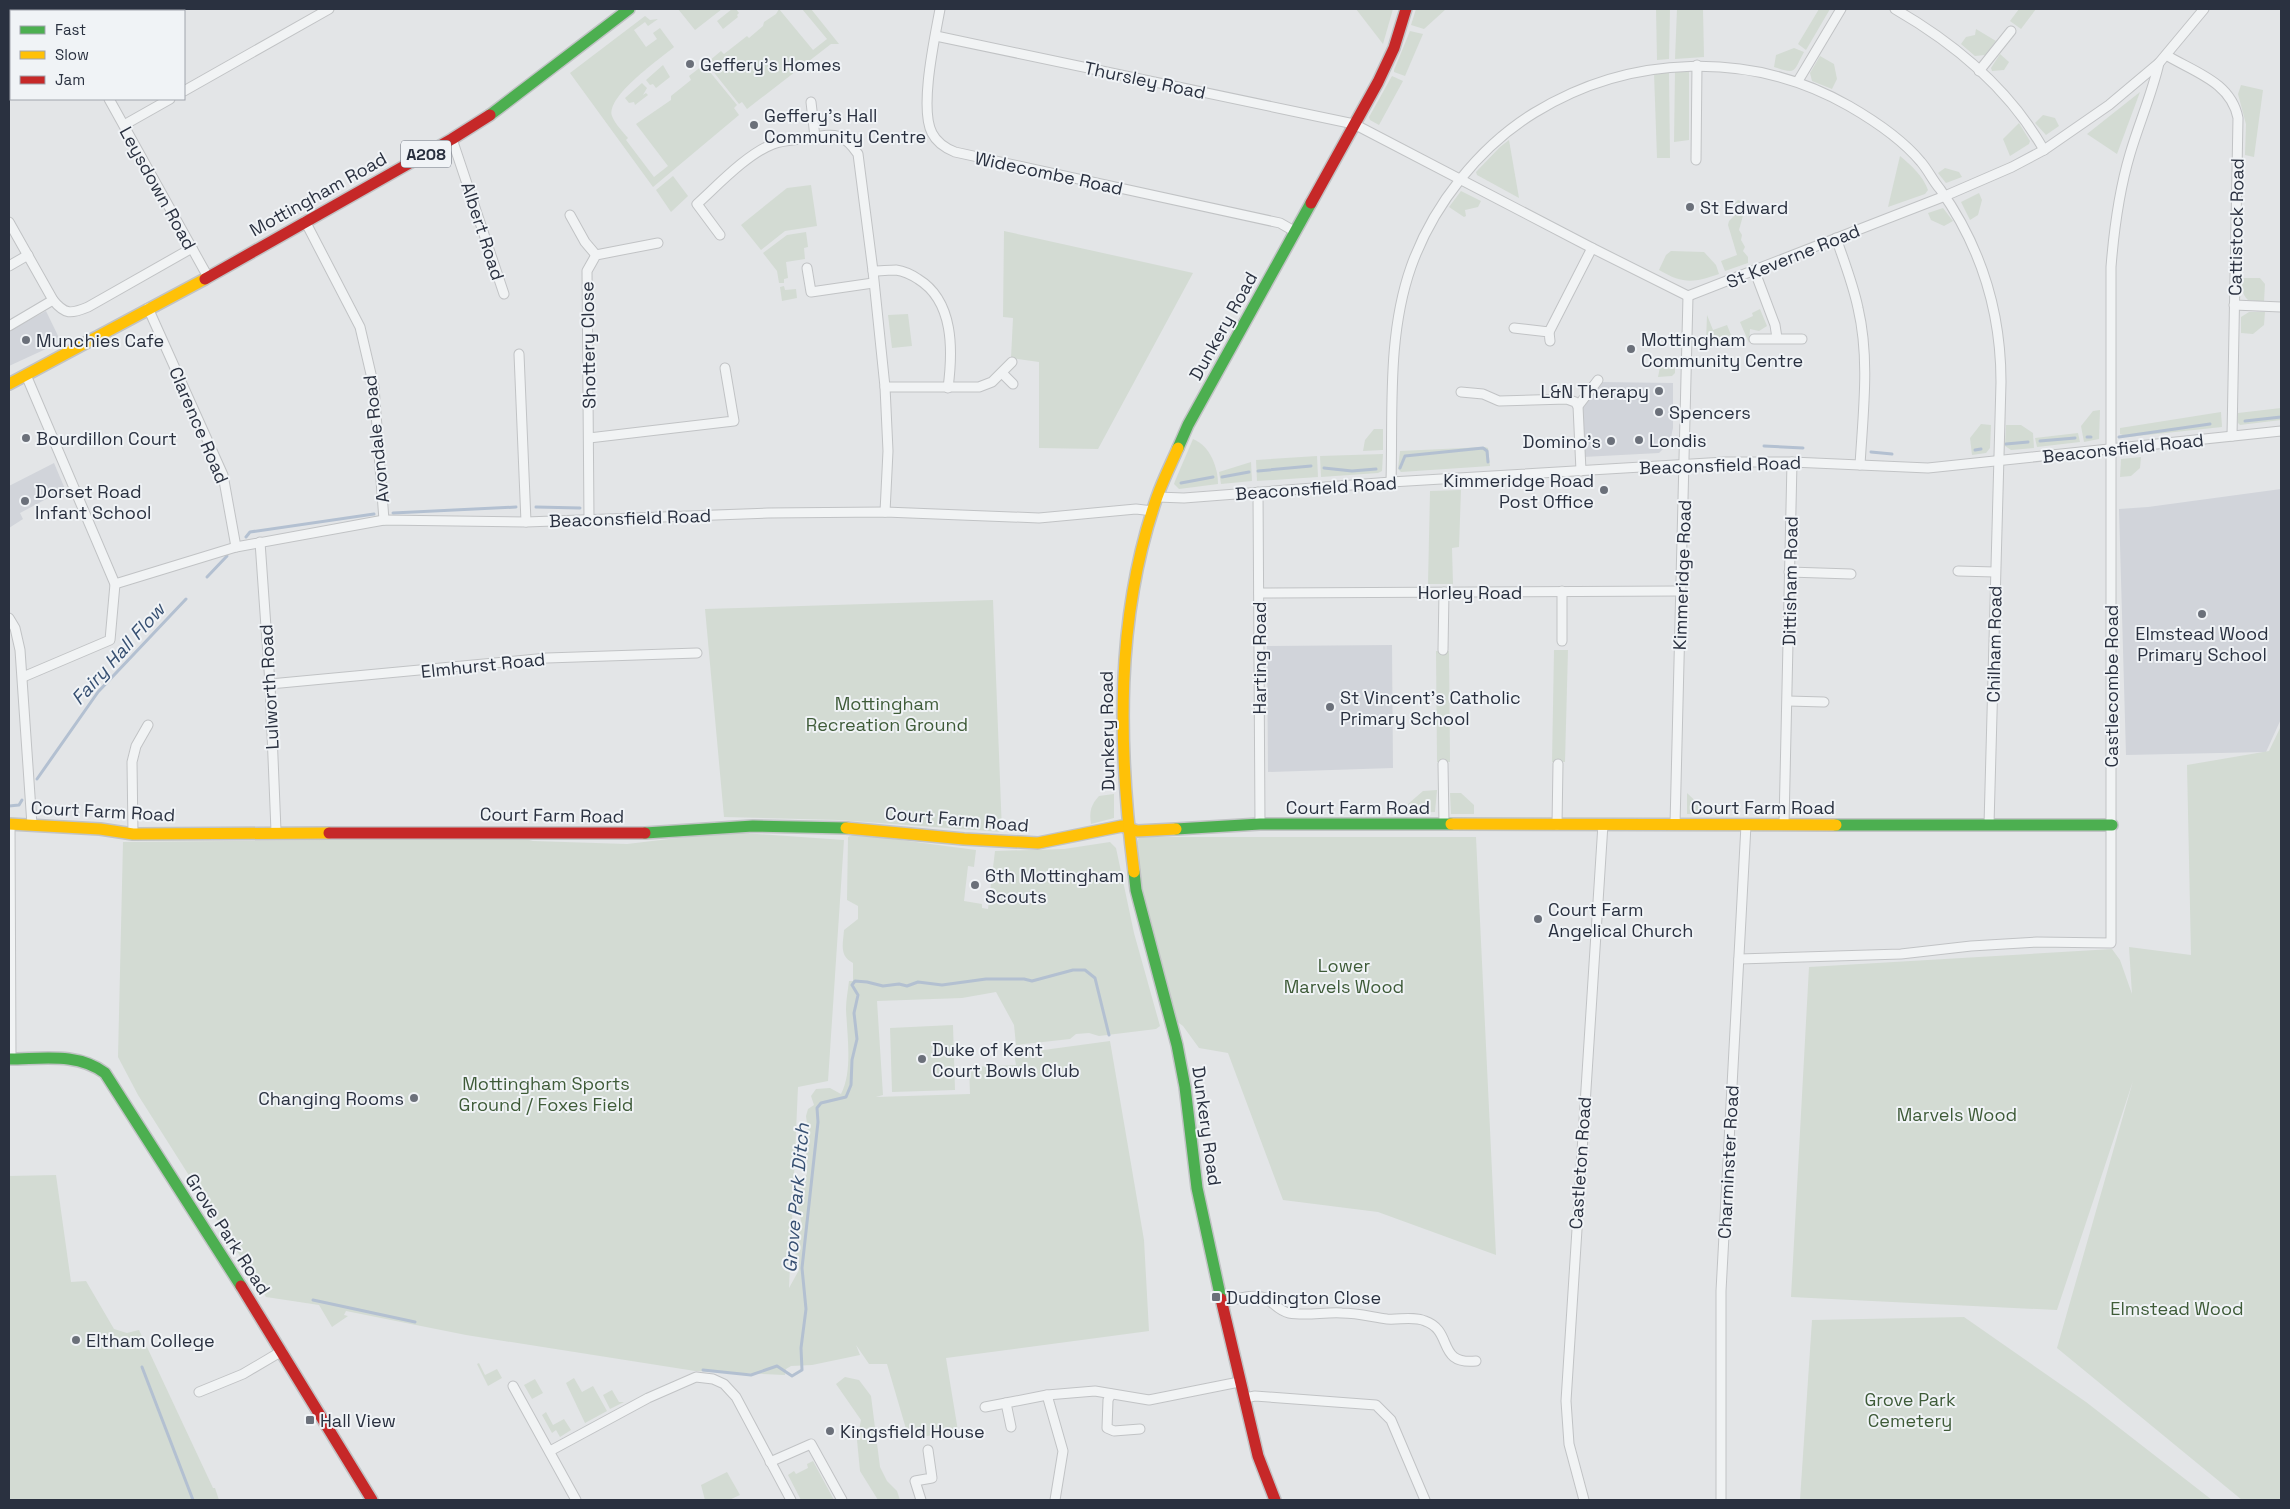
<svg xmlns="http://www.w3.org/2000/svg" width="2290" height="1509" viewBox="0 0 2290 1509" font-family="'Space Grotesk',sans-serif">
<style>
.built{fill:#d1d4da}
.green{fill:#d3dbd3}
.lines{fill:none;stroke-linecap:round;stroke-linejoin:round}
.stream{stroke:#b3c0d1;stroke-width:3}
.street-casing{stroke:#c1c3c5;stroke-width:11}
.fast-casing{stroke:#c1c3c5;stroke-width:14}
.slow-casing{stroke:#c1c3c5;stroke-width:14}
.jam-casing{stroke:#c1c3c5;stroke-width:14}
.street{stroke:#f1f3f4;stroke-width:9}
.fast{stroke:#4caf50;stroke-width:11}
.slow{stroke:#ffc107;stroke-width:11}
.jam{stroke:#c62828;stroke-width:11}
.poi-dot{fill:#6b707a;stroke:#f0f3f6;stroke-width:2}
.labels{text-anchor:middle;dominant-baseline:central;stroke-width:4;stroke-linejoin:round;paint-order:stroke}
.shield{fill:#f0f3f6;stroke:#656b77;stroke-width:1}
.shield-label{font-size:16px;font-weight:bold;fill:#2a3140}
.poi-label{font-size:18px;fill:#2a3140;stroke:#f0f3f6;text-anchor:start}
.street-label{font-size:18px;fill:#2a3140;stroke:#f0f3f6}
.park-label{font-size:18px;fill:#3e5b38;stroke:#f0f3f6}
.water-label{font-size:19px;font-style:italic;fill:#364f71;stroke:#f0f3f6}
</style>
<rect width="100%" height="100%" fill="#e3e5e7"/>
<g class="built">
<path d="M46,311L61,342L9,366V331Z"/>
<path d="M1599,382L1673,383V428L1670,442L1659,453L1583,457L1580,407Z"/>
<path d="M54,463L65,489L20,513L23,519L9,528V486Z"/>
<path d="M2281,489V719L2266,752L2126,755L2119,509L2148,507Z"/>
<path d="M1392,645L1393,768L1268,772L1267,646Z"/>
</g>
<g class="green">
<path d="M678,9H722L695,30Z"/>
<path d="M732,9H736L739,13L737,15L738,17L723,29L717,21Z"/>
<path d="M779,9L813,50L827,39L802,9H811L839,44H831L747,109L742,102L739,104L708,65L710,63L709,61L721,51L724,54L747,36L749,38L763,26L764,22L776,14Z"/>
<path d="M1356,9H1393L1383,44Z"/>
<path d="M1416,9H1446L1424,29L1411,25Z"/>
<path d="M1656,9H1670L1669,59L1657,60Z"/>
<path d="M1677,9H1703L1704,57L1675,59Z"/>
<path d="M1819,9H1830L1806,50L1798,44Z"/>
<path d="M2019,9H2036L2021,29L2010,21Z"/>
<path d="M645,16L650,20L658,19L648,26L645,22L634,30L646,47L657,39L653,33L660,28L674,47C660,59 606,96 612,116C615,124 623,132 628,138L626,140L654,177L668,166L636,124L671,100V96L691,80L689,76L702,66H705L737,105L734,108L739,115L653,187L570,73Z"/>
<path d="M1976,29L1996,41L1985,55L1975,56L1961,44L1966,37L1975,35Z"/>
<path d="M1410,31L1423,34L1405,76L1394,72V70Z"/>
<path d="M1794,48L1804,52C1793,72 1797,75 1774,67L1776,55Z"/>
<path d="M2000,54L2009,62L2004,70L1992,71L1991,68Z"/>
<path d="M1820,56L1834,64L1837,79L1832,89L1812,81L1810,73Z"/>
<path d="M663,65L670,77L656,88L653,84L650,85L646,80Z"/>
<path d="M1675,70H1689V140L1674,142Z"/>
<path d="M1669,72L1670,158H1657L1654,73Z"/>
<path d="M1392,76L1403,81L1379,125L1370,120L1369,117Z"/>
<path d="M642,83L647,88L643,95L646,93L648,95L635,105L634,102L629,103L625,98Z"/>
<path d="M2241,85L2263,90L2254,157L2245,155L2246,124L2238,94Z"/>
<path d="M2140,92L2117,154L2087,134Z"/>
<path d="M2043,115L2055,118L2059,126L2046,135L2035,123Z"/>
<path d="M2019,123L2030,141L2029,144L2010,156L2003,139Z"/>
<path d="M1509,140L1519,198L1477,175L1476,172L1500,147Z"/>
<path d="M1900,156C1911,165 1923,176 1928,190L1925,194L1888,207Z"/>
<path d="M1945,168L1959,172L1962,177L1946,183L1938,173Z"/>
<path d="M673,176L688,196L671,212L656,190Z"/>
<path d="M811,185L817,226L785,231L761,250L741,225L787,188Z"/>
<path d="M1461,191L1481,201L1478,207L1465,210L1466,216L1464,217L1449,207Z"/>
<path d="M1979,193L1982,200L1978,215L1970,220L1961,202Z"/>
<path d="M1738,200L1741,201L1744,212L1739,230L1742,235L1741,240L1745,247L1743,251L1748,257V263L1725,271L1721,261L1737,255L1728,225L1729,221L1734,216L1732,206Z"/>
<path d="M1943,208L1953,221L1944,226L1931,220L1928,213Z"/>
<path d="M1004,231L1193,273L1098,449L1039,448V362L1011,358L1013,318L1003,317Z"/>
<path d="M806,232L808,247L804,248L805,259L786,262L788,278L784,279V283H779L777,271L763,253L787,235Z"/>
<path d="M1671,251L1704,252L1716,265L1719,274C1693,283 1683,284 1659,270L1666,255Z"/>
<path d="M2242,278H2260L2265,284L2264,302L2248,300C2241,293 2242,287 2242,278Z"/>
<path d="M784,286L785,290L796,289L797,298L782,301L780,287Z"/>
<path d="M1760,309L1767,326L1759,331L1750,329L1749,343L1740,322L1753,316L1752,313Z"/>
<path d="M2249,312H2265L2264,325L2253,334L2241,333V317Z"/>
<path d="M908,314L912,346L892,348L888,315Z"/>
<path d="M1707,315L1713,330L1727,325L1731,335L1726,337L1728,342H1706Z"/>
<path d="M1665,358L1675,359V373L1672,376L1658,377L1661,362Z"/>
<path d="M2281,408V420L2240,425L2238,423V413Z"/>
<path d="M2100,410L2099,439L2084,442L2081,426L2093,411Z"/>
<path d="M2221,412L2222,427L2128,437L2120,434V428Z"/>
<path d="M1981,424L1991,425L1990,448L1986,453L1972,455L1970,438Z"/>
<path d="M2006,425H2021L2033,433L2034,448L2011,450L2005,446Z"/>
<path d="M1374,429H1383V450L1363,451L1365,440Z"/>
<path d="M2078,433L2080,442L2037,447L2035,438Z"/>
<path d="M1193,439C1210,446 1218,467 1218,484L1179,489L1174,484L1175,481Z"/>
<path d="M1485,447L1488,448L1490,466L1401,472L1398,469L1400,451Z"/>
<path d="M1383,454L1382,471L1378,473L1321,477L1320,456Z"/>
<path d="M1317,456L1318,477L1257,481L1256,460Z"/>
<path d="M2141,457L2140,468L2131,476L2120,477L2121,459Z"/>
<path d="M1251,462L1252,481L1221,484L1219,472Z"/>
<path d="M1461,490L1459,547L1452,548L1453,584H1428L1430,491Z"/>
<path d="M993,600L1002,832L839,820L724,817L705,609Z"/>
<path d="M1554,650H1568L1565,762H1552Z"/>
<path d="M1436,651H1449L1450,762H1437Z"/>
<path d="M2281,726V1500H2242L2057,1348L2133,1081L2057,1310L1791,1297L1809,967L2112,949L2120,960L2132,994L2129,947L2191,955L2187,765L2269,751Z"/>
<path d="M1437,790L1435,812L1408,813V804L1423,791Z"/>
<path d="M1450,793H1461L1474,805V814H1451Z"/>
<path d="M1687,793L1709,814H1687Z"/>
<path d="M1114,794V818L1091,824C1089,811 1091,805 1099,796Z"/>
<path d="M728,832L844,840L828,1081L798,1087L789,1288L799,1270L793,1244L802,1225L796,1199L800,1185L807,1174V1158L804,1143L808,1131L806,1116L808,1109L814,1105L811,1096L816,1089L830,1088L841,1094C853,1072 847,1034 846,1009C846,1000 848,990 849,981H853V963C839,956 843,944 844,930L858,919V906L847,900L848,837L855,834L976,850L974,867L968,866L964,901L982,904V908L988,909L995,851L1064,849L1110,842L1116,848L1134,933L1160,1026L1156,1029L1099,1036L1089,1033L1076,1034L1070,1039L1016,1045L1014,1025L996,992L962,998L877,1001L883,1095L876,1097L970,1094L969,1067L1016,1065L1014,1054L1110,1041L1144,1240L1149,1331L946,1358L958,1431L909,1439L887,1364H869L856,1345L860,1355L812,1365L791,1366L786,1369L785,1375L695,1371L466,1335L346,1311L344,1315L348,1316L332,1327L319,1305L266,1297L138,1095L118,1057L123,842L521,838L533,841L627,844Z"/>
<path d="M1139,837H1476L1496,1255L1378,1212L1283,1200L1228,1053L1199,1048L1183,1026L1172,1018L1150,938L1136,845Z"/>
<path d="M953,1025L955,1090L892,1092L890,1028Z"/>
<path d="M56,1175L71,1282L86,1281L114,1329L127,1333L139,1330L213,1488H215L219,1500H9V1176Z"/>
<path d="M1964,1317L2086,1402L2212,1500H1800L1812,1320Z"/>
<path d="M479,1363L485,1375L497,1369L502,1378L488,1386L477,1364Z"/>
<path d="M845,1377L859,1380L871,1396L880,1467L887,1481L897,1491L900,1500H878L860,1471L857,1440L861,1420L836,1384Z"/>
<path d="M574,1378L582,1392L593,1386L607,1411L585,1423L566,1383Z"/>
<path d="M535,1379L543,1393L532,1399L524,1385Z"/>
<path d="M612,1390L619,1402H624L610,1409L603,1395Z"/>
<path d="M546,1412L553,1425L564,1419L571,1430L560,1437L556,1430L552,1433L542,1415Z"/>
<path d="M813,1461L834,1500H801L788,1475L794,1471L796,1474L808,1468L807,1464Z"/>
<path d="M727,1472L740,1495L729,1500H705L701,1485Z"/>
</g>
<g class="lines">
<g class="stream">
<path d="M2245,421L2281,417"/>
<path d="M2087,437H2091"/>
<path d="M2119,437L2210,424"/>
<path d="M2040,441L2075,438"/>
<path d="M2006,444L2028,442"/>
<path d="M1764,446L1803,448"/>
<path d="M1975,450L1981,449"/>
<path d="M1871,452L1892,454"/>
<path d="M1324,468L1352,471L1376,469"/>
<path d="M1400,468L1405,456L1483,448L1487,451L1488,462"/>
<path d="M1258,471L1311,466"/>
<path d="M1222,477L1249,472"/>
<path d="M1181,483L1213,477"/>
<path d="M536,507L580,508"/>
<path d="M393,513L516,507"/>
<path d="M246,537L250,532L374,514"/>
<path d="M207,577L227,556"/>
<path d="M37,779L98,692L186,599"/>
<path d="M9,806L19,805L22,800"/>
<path d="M313,1300L415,1322"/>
<path d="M142,1367L193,1500"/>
<path d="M703,1370L751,1375L777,1366L792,1376L802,1370L801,1348L806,1309L802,1268L818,1122L817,1108L821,1103L846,1097L851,1085L852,1060L857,1039L854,1013L858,995L852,985L855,981L867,982L883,986L899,984L907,986L918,982L942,985L986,979H1024L1032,981L1073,970H1085L1095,978L1109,1035"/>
</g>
<g class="street-casing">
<g id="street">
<path d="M40,9L43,11"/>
<path d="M940,9C935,37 919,108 932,133C937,143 945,148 955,152L1280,223L1294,231"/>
<path d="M1895,9C1954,43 2010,90 2044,150"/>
<path d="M936,36L1354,124L1592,248L1688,296L1945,196L2012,167L2044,150L2109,105L2159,63L2204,9"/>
<path d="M2166,55C2194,72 2231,82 2238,118L2232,436"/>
<path d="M1979,71L2011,31"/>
<path d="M1798,81L1841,9"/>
<path d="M184,91L329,9"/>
<path d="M109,99L208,277"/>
<path d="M811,102L815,137"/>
<path d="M124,125L170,99"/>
<path d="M452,139L504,294"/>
<path d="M1696,160L1697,65"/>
<path d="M570,215L585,242L596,255"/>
<path d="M305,221L360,327L374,387L384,520"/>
<path d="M9,222L53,300C65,315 71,314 88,307L192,248"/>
<path d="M720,235L697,204C718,185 747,154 773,144C784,140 797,140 808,138C834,134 842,131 858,154L873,271"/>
<path d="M1836,238C1844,261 1853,284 1858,308C1870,359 1863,413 1860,465"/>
<path d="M9,266L28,255"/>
<path d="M807,268L811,292L873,283"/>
<path d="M1755,272L1775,325L1777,338"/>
<path d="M2234,305L2281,307"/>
<path d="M148,308L223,475L236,547"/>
<path d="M9,326L53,300"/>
<path d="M1514,328L1549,332L1550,341"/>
<path d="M1549,332L1592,248"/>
<path d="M1754,339H1802"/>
<path d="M519,354L526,522"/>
<path d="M1002,373L1013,384"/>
<path d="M885,387H979L992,382L1012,362"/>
<path d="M1461,392L1483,394L1499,401L1567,399L1575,402L1578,406"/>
<path d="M589,438L734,421L725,368"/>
<path d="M1581,471L1578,406L1598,380"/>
<path d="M1391,482C1393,411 1387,335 1411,267C1433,205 1479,147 1534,113C1630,54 1751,50 1849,106C1875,121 1902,139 1921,162C1928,170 1933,181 1940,189C1981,247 2001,311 2001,382L1989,825"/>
<path d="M1258,492L1260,824"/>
<path d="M1157,497L1184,498L1391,482L1725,462H1792L1928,468L2281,431"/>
<path d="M885,512L888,451L885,387L873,271C880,271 889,270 896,270C903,271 912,275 918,279C954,301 953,350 948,388"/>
<path d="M589,520L587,271L596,255L658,243"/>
<path d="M260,542L270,684L276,831"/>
<path d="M1958,571L1995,572"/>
<path d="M1789,572L1851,574"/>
<path d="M115,584L236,547L384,520L526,522L768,513L885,512L1039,518L1136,509L1153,511"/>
<path d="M1259,593L1681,591"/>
<path d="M9,618L15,628L20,650L32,825"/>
<path d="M1562,641V591"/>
<path d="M1443,650L1444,592"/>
<path d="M23,677L110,640L115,584L26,375"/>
<path d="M270,684L547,658L697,653"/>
<path d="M1788,701L1824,702"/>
<path d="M1443,764L1444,824"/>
<path d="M10,824L11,1059"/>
<path d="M1784,824L1792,462"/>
<path d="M1557,825L1558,764"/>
<path d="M1675,825L1688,296"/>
<path d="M133,834L132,762L136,746L148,725"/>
<path d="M1739,959L1901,954L1971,946L2037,942L2111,943V267C2114,229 2119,191 2130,154C2139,123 2152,94 2159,63"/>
<path d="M1222,1303C1235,1300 1254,1292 1267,1299C1275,1304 1279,1311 1289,1313C1306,1316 1324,1312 1342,1313C1358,1313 1372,1317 1387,1319C1399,1320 1414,1316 1425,1321C1454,1331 1436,1365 1476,1361"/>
<path d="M513,1386L576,1500"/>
<path d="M199,1392L243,1374L282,1351"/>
<path d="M1111,1394L1108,1400L1107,1428L1114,1431L1140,1429"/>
<path d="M1047,1395L1063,1451L1055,1500"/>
<path d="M1245,1398L1255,1396L1376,1405L1391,1420L1425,1500"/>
<path d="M985,1407L1006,1403"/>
<path d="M1011,1427L1006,1403L1047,1395L1095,1391L1149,1400L1239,1382"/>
<path d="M550,1451L648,1398L696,1377L713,1379L724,1384L736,1397L791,1500"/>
<path d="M770,1462L811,1444L842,1500"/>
<path d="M921,1500L915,1481L932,1478L928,1450"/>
<path d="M1584,1500L1569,1444L1566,1401L1603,824"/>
<path d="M1721,1500V1291L1746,825"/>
</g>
</g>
<g class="fast-casing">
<g id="fast">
<path d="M490,115L629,9"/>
<path d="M1178,448L1188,425L1311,203"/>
<path d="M1836,825H2112"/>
<path d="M1176,829L1260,824H1451"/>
<path d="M645,833L753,826L846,828"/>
<path d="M1134,872L1136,890L1177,1045L1185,1087L1197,1188L1221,1299"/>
<path d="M9,1059C42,1059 77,1052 105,1073L241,1286"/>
</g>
</g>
<g class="slow-casing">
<g id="slow">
<path d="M9,384L205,279"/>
<path d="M9,824L100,829L133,834L329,833"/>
<path d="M1451,824L1836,825"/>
<path d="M846,828L964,839L1038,843L1122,826L1137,831L1176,829"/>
<path d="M1134,872C1118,747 1115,617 1157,497C1163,480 1171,464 1178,448"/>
</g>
</g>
<g class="jam-casing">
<g id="jam">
<path d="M1311,203L1378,82L1394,48L1406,9"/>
<path d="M205,279L452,139L490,115"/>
<path d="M329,833H645"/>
<path d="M241,1286L372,1500"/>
<path d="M1221,1299L1258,1456L1275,1500"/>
</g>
</g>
<use href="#street" class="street"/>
<use href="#fast" class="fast"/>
<use href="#slow" class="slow"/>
<use href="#jam" class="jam"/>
</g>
<g class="poi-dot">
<circle cx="690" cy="64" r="5"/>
<circle cx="754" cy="125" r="5"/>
<circle cx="1690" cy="207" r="5"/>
<circle cx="26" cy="340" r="5"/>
<circle cx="1631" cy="349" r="5"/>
<circle cx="1659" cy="391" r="5"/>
<circle cx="1659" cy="412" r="5"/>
<circle cx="26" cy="438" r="5"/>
<circle cx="1639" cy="440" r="5"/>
<circle cx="1611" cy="441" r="5"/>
<circle cx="1604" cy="490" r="5"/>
<circle cx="25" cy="501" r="5"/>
<circle cx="2202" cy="614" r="5"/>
<circle cx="1330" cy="707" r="5"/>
<circle cx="975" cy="885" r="5"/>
<circle cx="1538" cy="919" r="5"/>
<circle cx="922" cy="1059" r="5"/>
<circle cx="414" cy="1098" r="5"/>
<rect x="1211" y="1292" width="10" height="10" rx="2.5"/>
<circle cx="76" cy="1340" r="5"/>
<rect x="305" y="1415" width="10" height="10" rx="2.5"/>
<circle cx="830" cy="1431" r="5"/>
</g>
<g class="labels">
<rect class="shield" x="401" y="140.5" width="50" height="27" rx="4"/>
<g class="shield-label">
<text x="426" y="154">A208</text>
</g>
<g class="poi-label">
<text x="700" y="64">Geffery's Homes</text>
<text x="764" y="115">Geffery's Hall<tspan x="764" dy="21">Community Centre</tspan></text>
<text x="1700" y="207">St Edward</text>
<text x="1641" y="339">Mottingham<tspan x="1641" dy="21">Community Centre</tspan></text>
<text x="36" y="340">Munchies Cafe</text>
<text x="1649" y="391" text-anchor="end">L&amp;N Therapy</text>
<text x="1669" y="412">Spencers</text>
<text x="36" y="438">Bourdillon Court</text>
<text x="1649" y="440">Londis</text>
<text x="1601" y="441" text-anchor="end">Domino's</text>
<text x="1594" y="480" text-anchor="end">Kimmeridge Road<tspan x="1594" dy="21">Post Office</tspan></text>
<text x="35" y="491">Dorset Road<tspan x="35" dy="21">Infant School</tspan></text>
<text x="2202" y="633" text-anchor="middle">Elmstead Wood<tspan x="2202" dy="21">Primary School</tspan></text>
<text x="1340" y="697">St Vincent's Catholic<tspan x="1340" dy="21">Primary School</tspan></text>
<text x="985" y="875">6th Mottingham<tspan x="985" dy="21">Scouts</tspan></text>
<text x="1548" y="909">Court Farm<tspan x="1548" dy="21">Angelical Church</tspan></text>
<text x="932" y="1049">Duke of Kent<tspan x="932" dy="21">Court Bowls Club</tspan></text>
<text x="404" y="1098" text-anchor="end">Changing Rooms</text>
<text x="1226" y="1297">Duddington Close</text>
<text x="86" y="1340">Eltham College</text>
<text x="320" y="1420">Hall View</text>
<text x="840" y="1431">Kingsfield House</text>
</g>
<g class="street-label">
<text transform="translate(1145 80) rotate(12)">Thursley Road</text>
<text transform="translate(1049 173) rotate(12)">Widecombe Road</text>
<text transform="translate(158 188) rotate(61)">Leysdown Road</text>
<text transform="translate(318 194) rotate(-29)">Mottingham Road</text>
<text transform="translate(2236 227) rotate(-89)">Cattistock Road</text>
<text transform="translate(483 231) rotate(72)">Albert Road</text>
<text transform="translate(1793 256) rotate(-22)">St Keverne Road</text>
<text transform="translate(1223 326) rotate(-61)">Dunkery Road</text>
<text transform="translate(588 345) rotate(-91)">Shottery Close</text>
<text transform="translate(199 425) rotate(67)">Clarence Road</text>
<text transform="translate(376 439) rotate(-96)">Avondale Road</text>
<text transform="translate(2123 448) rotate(-6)">Beaconsfield Road</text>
<text transform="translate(1720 465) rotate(-2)">Beaconsfield Road</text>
<text transform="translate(1316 488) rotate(-4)">Beaconsfield Road</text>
<text transform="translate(630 518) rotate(-2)">Beaconsfield Road</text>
<text transform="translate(1682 575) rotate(-88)">Kimmeridge Road</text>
<text transform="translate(1790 581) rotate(-89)">Dittisham Road</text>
<text x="1470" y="592">Horley Road</text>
<text transform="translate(1994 644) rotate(-89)">Chilham Road</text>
<text transform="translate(1259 658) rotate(-90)">Harting Road</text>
<text transform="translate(483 665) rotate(-6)">Elmhurst Road</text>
<text transform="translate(2111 686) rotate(-90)">Castlecombe Road</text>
<text transform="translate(269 687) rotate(-93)">Lulworth Road</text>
<text transform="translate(1107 731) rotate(-91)">Dunkery Road</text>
<text x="1358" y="807">Court Farm Road</text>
<text x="1763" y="807">Court Farm Road</text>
<text transform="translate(103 811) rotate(3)">Court Farm Road</text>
<text transform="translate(552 815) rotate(1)">Court Farm Road</text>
<text transform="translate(957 819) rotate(5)">Court Farm Road</text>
<text transform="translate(1207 1126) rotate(82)">Dunkery Road</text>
<text transform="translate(1728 1162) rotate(-87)">Charminster Road</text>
<text transform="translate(1580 1163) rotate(-86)">Castleton Road</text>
<text transform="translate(228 1234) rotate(57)">Grove Park Road</text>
</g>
<g class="park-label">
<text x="887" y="703">Mottingham<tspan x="887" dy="21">Recreation Ground</tspan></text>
<text x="1344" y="965">Lower<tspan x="1344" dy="21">Marvels Wood</tspan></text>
<text x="546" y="1083">Mottingham Sports<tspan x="546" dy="21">Ground / Foxes Field</tspan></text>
<text x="1957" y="1114">Marvels Wood</text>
<text x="2177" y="1308">Elmstead Wood</text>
<text x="1910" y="1399">Grove Park<tspan x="1910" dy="21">Cemetery</tspan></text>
</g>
<g class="water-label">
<text transform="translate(118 654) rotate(-48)">Fairy Hall Flow</text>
<text transform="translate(796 1198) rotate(-85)">Grove Park Ditch</text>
</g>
</g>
<rect width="2290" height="1509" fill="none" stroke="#2a3140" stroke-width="20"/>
<rect x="10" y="10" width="175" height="90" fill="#f0f3f6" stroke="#a1a5ad"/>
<rect x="20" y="26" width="25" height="8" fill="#4caf50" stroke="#a1a5ad"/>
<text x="55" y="35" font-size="15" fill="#2a3140">Fast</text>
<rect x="20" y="51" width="25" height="8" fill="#ffc107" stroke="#a1a5ad"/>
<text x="55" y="60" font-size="15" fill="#2a3140">Slow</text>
<rect x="20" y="76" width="25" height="8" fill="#c62828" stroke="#a1a5ad"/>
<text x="55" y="85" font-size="15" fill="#2a3140">Jam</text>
</svg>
